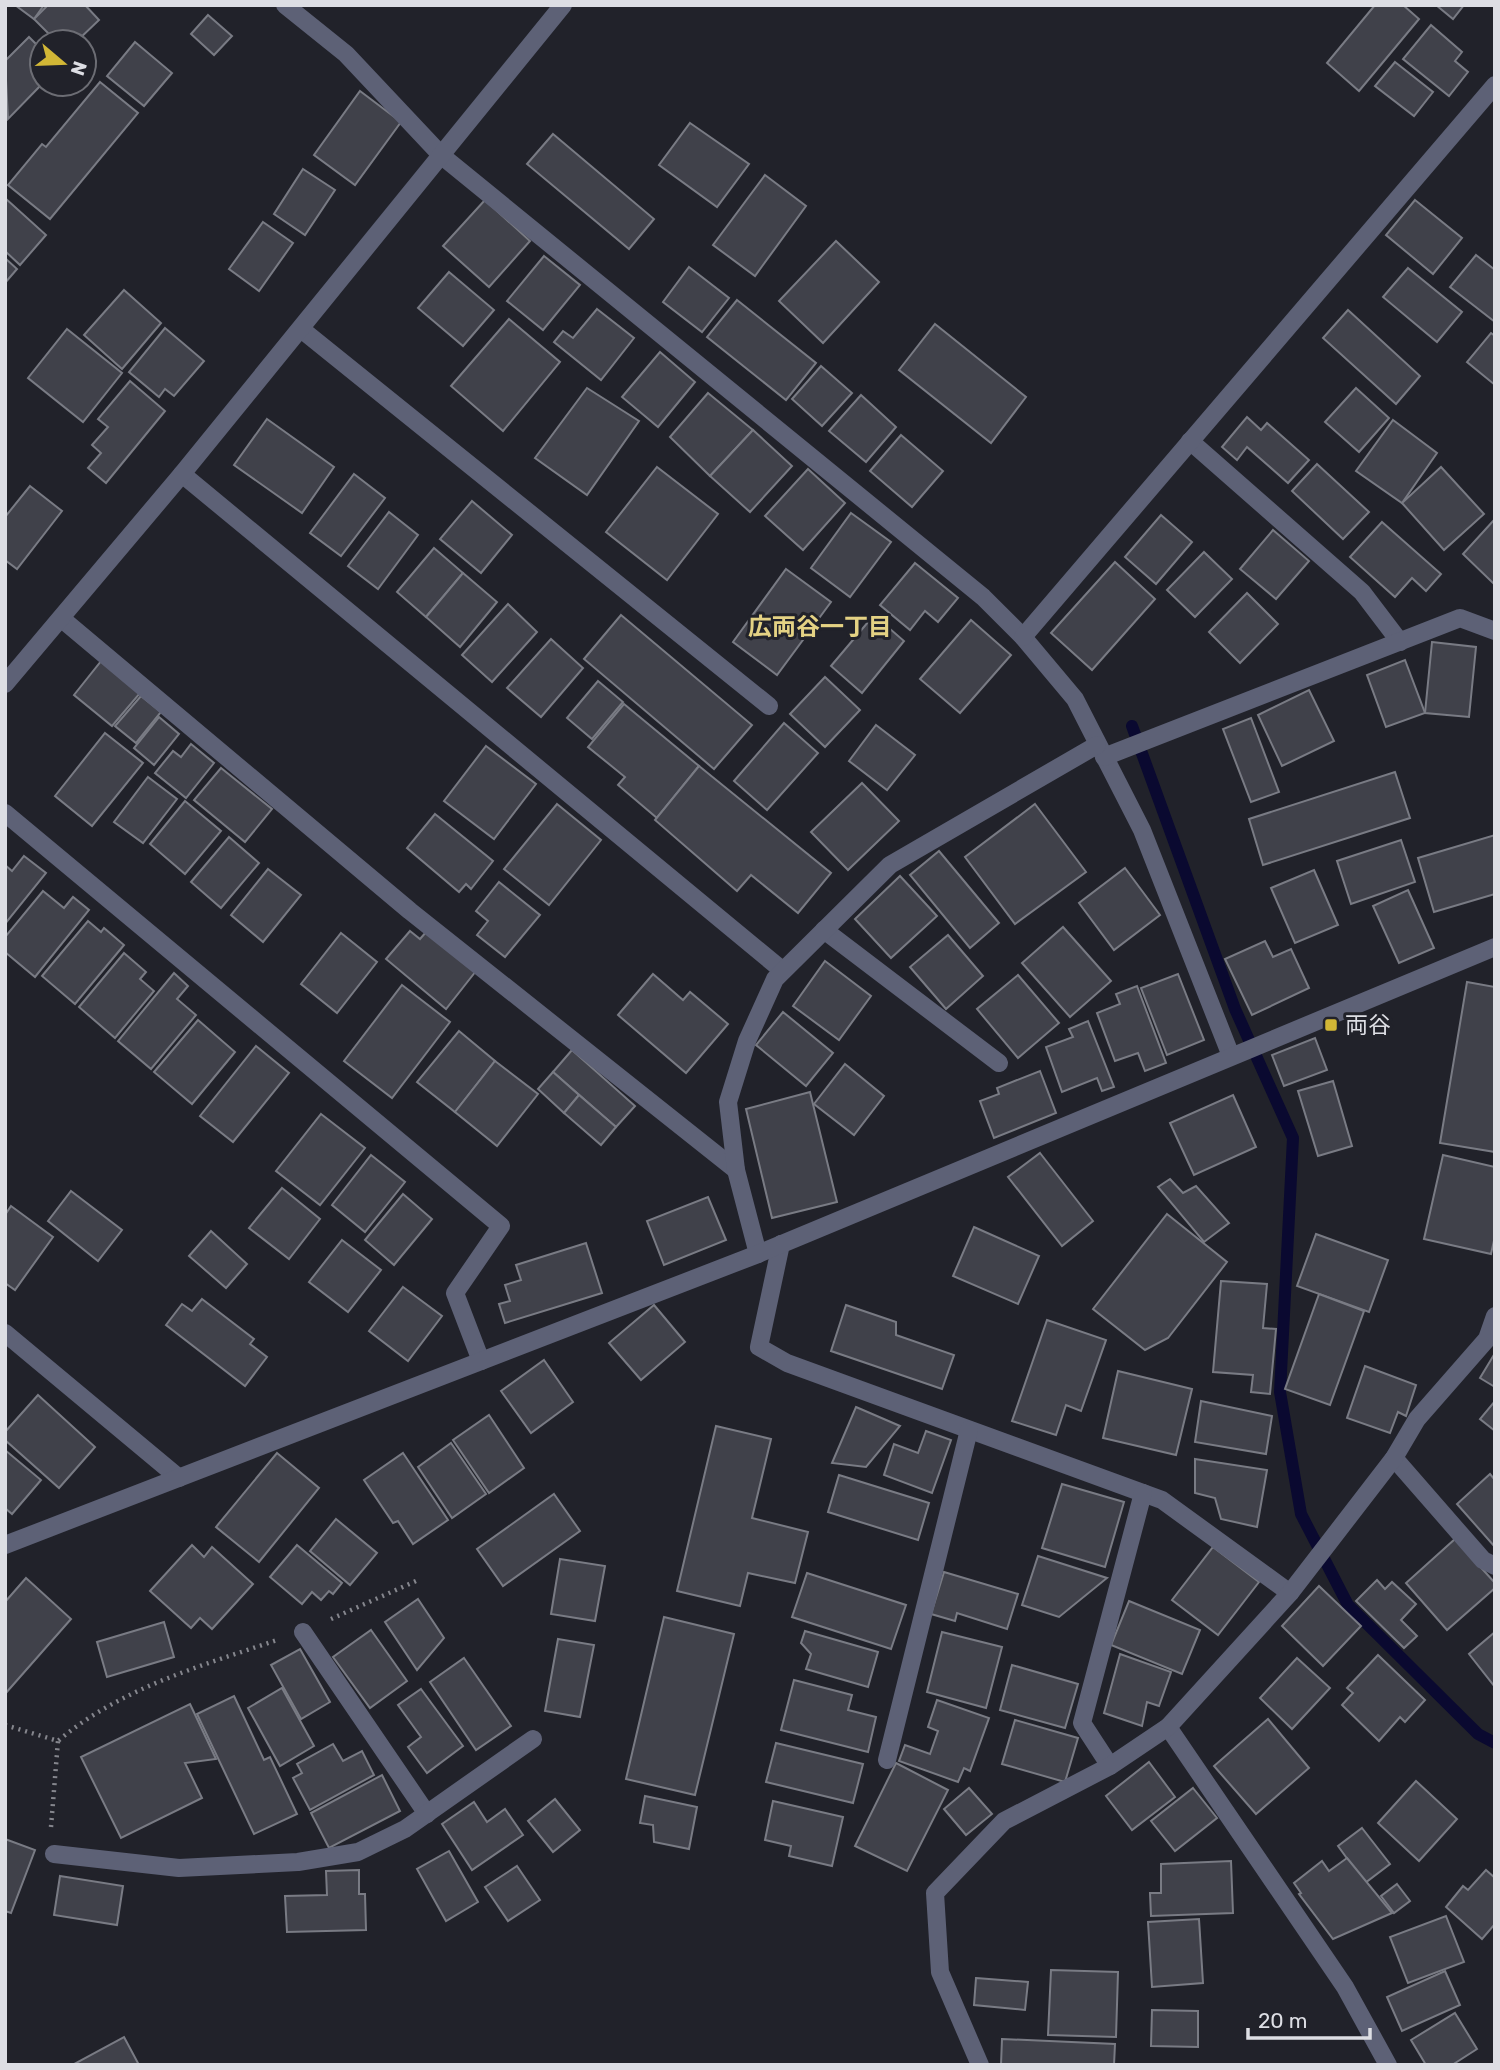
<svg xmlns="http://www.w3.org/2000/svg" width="1500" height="2070" viewBox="0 0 1500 2070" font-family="Rubik,'Noto Sans JP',sans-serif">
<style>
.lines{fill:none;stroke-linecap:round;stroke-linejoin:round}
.stream{stroke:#0a0930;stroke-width:12}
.building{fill:#40414a;stroke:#797b84;stroke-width:2}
.path{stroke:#85868d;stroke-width:4.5;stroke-dasharray:2 5;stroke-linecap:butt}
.service{stroke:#5d6176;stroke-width:18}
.minor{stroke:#5d6176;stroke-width:18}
.tertiary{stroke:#5d6176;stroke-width:18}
.poi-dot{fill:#d2b736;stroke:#21222a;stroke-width:2.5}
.labels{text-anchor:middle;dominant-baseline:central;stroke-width:6;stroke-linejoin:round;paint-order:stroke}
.poi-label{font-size:23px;fill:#dddee4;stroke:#21222a;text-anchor:start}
.neighbourhood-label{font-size:24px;font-weight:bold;fill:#e4d284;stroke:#21222a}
</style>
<rect width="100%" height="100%" fill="#21222a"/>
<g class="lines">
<path class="stream" d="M1132,726L1235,1009L1293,1138L1280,1392L1301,1514L1348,1605L1478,1734L1495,1743"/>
</g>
<g class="building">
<path d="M15,5H44L34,19Z"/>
<path d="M48,5H85L99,20L76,42H57L34,19Z"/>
<path d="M1375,5H1403L1419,19L1359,91L1327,63Z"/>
<path d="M1436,5H1464L1453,19Z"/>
<path d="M208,15L232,36L214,55L191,34Z"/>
<path d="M1431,25L1462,52L1455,61L1468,72L1449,96L1403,59Z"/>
<path d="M29,37L42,50V84L8,119L5,61Z"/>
<path d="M135,42L172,73L144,106L107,76Z"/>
<path d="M1395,62L1433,92L1414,116L1375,86Z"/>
<path d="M100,82L138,113L50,219L8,185L42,144L46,147Z"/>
<path d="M360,91L401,122L355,185L314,155Z"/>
<path d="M690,123L749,164L717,207L659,165Z"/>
<path d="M553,134L654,219L629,249L527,164Z"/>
<path d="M303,169L335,190L305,235L274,214Z"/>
<path d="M765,175L806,206L755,276L713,245Z"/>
<path d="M5,198L46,235L20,265L5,251Z"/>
<path d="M485,200L530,241L489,287L443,246Z"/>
<path d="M1415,200L1462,238L1433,274L1386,235Z"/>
<path d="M263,222L293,243L259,291L229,269Z"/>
<path d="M836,241L879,282L823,343L779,301Z"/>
<path d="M1476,255L1495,270V322L1450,287Z"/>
<path d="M544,256L580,285L543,330L507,301Z"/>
<path d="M5,258L17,269L5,283Z"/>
<path d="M689,267L729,298L702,332L663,302Z"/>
<path d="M1408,268L1462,312L1437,342L1383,297Z"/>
<path d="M449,272L494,310L463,346L418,308Z"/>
<path d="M124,290L161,323L122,369L84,335Z"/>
<path d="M737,300L816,363L786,400L707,337Z"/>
<path d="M597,309L634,338L601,380L554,342L563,331L573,338Z"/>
<path d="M1348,310L1420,376L1396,404L1323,338Z"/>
<path d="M509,319L560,362L503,431L451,386Z"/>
<path d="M935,324L1026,397L991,443L899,370Z"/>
<path d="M165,328L204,361L174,396L165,389L159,397L129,372Z"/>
<path d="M67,329L122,373L83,422L28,378Z"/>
<path d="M1491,333L1495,336V385L1467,362Z"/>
<path d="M660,352L695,382L658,427L622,397Z"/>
<path d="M821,366L852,393L822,426L792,399Z"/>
<path d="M130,381L165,411L106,483L88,468L101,453L92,445L108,427L98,419Z"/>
<path d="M587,388L639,421L587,495L535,458Z"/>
<path d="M1356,388L1389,418L1359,452L1325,422Z"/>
<path d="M708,393L753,430L710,476L670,437Z"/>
<path d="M861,395L896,427L866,462L829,431Z"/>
<path d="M1247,417L1261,430L1267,423L1309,460L1288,483L1247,447L1237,460L1222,447Z"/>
<path d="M267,419L334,467L302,513L234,465Z"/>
<path d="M1393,420L1437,453L1402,503L1356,471Z"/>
<path d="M753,430L792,466L750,512L710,476Z"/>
<path d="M901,435L943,471L912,507L870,471Z"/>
<path d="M1317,464L1369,512L1343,539L1292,491Z"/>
<path d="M657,467L718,514L667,580L606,532Z"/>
<path d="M1441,467L1484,514L1444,550L1402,503Z"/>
<path d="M808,469L845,503L803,550L765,516Z"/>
<path d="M354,474L385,498L341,556L310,533Z"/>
<path d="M30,486L62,511L17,569L5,560V517Z"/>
<path d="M472,501L512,535L481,573L440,539Z"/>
<path d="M389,512L418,535L378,589L348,566Z"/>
<path d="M851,513L891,542L850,597L811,568Z"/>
<path d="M1161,515L1192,542L1156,584L1125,557Z"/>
<path d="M1494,520L1495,521L1494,584L1463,554Z"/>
<path d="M1382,522L1441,574L1426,591L1412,578L1395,597L1350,557Z"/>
<path d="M1273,530L1309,561L1276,599L1240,569Z"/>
<path d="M434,548L463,573L426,617L397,592Z"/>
<path d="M1204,552L1232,579L1195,617L1167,590Z"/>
<path d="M1115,562L1155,599L1092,670L1051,633Z"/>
<path d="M915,563L958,598L938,622L925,611L910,630L880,605Z"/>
<path d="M786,569L831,602L777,675L733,642Z"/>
<path d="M463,573L497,602L460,647L426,617Z"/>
<path d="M1247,593L1278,624L1240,663L1209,632Z"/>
<path d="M508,604L537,632L492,682L462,655Z"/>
<path d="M621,615L752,725L714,769L584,659Z"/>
<path d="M874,615L904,641L862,693L831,666Z"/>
<path d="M971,620L1011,655L960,713L920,679Z"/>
<path d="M551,639L583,668L541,717L507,688Z"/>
<path d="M1432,642L1476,647L1469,717L1425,713Z"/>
<path d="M102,660L141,692L112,726L74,695Z"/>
<path d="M1405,660L1425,713L1386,727L1367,675Z"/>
<path d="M825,677L860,710L825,747L790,714Z"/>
<path d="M598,681L623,702L592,739L567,718Z"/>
<path d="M1309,690L1334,741L1282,766L1258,715Z"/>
<path d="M141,696L161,712L136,743L115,726Z"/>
<path d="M624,704L699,766L657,818L618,785L625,777L588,747Z"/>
<path d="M159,717L179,734L154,765L134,748Z"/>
<path d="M1251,718L1279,792L1251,802L1223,729Z"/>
<path d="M784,723L818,753L767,810L734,781Z"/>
<path d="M876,725L915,755L887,790L849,761Z"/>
<path d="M105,733L143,763L92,826L55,796Z"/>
<path d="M191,744L214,763L186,798L155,773L173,751L181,757Z"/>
<path d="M486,746L536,784L494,839L444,801Z"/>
<path d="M699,766L831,873L798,913L751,875L737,891L655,820Z"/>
<path d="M221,768L272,809L245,842L194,800Z"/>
<path d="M1395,772L1410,818L1263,865L1249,819Z"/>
<path d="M148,777L177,799L143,843L114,822Z"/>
<path d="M862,783L899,821L848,870L811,832Z"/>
<path d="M185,801L221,831L185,874L150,844Z"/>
<path d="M557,804L601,840L549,905L504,869Z"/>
<path d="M1035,804L1086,872L1015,924L965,857Z"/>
<path d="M435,814L493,861L471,889L466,884L459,892L407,848Z"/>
<path d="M1495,835V894L1434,912L1418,858Z"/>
<path d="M229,837L259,863L221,908L191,882Z"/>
<path d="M1401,840L1415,882L1351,904L1337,861Z"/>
<path d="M939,851L999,923L970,948L910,875Z"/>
<path d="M24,856L46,873L5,924V865L12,871Z"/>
<path d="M1125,868L1160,915L1114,950L1079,903Z"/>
<path d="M268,869L301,895L263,942L231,915Z"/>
<path d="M1314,870L1338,925L1295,943L1271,888Z"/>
<path d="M900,876L937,916L891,958L855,919Z"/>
<path d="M499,882L540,915L505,957L477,935L488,921L476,911Z"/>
<path d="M1408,890L1434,948L1399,963L1373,906Z"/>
<path d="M43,891L64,908L73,897L89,910L35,977L5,952V937Z"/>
<path d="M88,921L101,932L104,928L124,945L75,1004L42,976Z"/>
<path d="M1063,927L1111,981L1070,1017L1022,963Z"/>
<path d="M410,931L420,939L427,931L476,971L446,1009L386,959Z"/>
<path d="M341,933L377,962L337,1013L301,984Z"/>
<path d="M948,935L983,976L946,1009L910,967Z"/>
<path d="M1265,941L1273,957L1291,949L1309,988L1252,1015L1225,959Z"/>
<path d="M124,953L146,972L140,979L154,991L115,1038L79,1007Z"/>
<path d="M825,961L871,996L839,1040L793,1006Z"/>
<path d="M174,973L188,986L177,999L196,1015L151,1069L118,1041Z"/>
<path d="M653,974L683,1000L690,992L728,1024L686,1073L618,1015Z"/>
<path d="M1178,974L1204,1040L1167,1055L1141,988Z"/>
<path d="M1018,975L1059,1023L1018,1058L977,1009Z"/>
<path d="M1467,982L1495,987V1152L1440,1143Z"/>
<path d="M402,985L450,1022L392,1098L344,1061Z"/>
<path d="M1137,986L1166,1063L1145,1071L1138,1053L1115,1061L1097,1013L1120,1004L1116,994Z"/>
<path d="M783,1012L833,1053L806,1086L756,1045Z"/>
<path d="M198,1020L235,1052L192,1104L154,1072Z"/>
<path d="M1088,1021L1114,1087L1102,1091L1097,1078L1062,1092L1046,1047L1073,1037L1069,1029Z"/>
<path d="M459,1031L495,1061L455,1112L417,1082Z"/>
<path d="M1315,1038L1327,1070L1284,1086L1272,1055Z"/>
<path d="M256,1046L289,1073L233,1142L200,1116Z"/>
<path d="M572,1050L635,1106L616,1127L553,1072Z"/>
<path d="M495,1061L538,1094L497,1146L455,1112Z"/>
<path d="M845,1064L884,1096L854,1135L814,1104Z"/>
<path d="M1040,1071L1056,1113L994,1138L980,1101L999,1094L997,1088Z"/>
<path d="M553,1072L579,1095L564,1113L538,1089Z"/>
<path d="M1333,1081L1352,1146L1318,1156L1298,1091Z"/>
<path d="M810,1092L837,1202L772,1218L746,1109Z"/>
<path d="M579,1095L616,1127L601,1145L564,1113Z"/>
<path d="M1233,1095L1256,1147L1194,1175L1170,1123Z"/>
<path d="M321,1114L365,1148L320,1205L276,1171Z"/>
<path d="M1040,1153L1093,1221L1062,1246L1008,1177Z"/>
<path d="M371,1155L405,1182L365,1232L332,1205Z"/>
<path d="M1443,1155L1495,1167V1236L1491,1254L1424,1239Z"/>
<path d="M1170,1179L1183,1193L1196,1186L1229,1223L1204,1242L1158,1187Z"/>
<path d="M282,1188L320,1219L289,1259L249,1228Z"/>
<path d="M71,1191L122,1230L98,1261L48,1221Z"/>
<path d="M403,1194L432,1219L394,1265L365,1240Z"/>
<path d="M708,1197L726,1240L664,1265L647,1221Z"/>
<path d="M11,1206L53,1237L15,1290L5,1283V1215Z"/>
<path d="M1167,1214L1227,1262L1168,1338L1145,1350L1093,1309Z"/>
<path d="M974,1227L1039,1256L1018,1304L953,1276Z"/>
<path d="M211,1231L247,1264L226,1288L189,1256Z"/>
<path d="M1316,1234L1388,1260L1369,1312L1297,1286Z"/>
<path d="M342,1240L381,1270L348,1312L309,1282Z"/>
<path d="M586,1243L602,1293L505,1323L499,1304L510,1301L505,1285L521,1280L516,1265Z"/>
<path d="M1221,1281L1267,1284L1263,1328L1276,1329L1270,1394L1251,1392L1253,1375L1213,1372Z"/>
<path d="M403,1287L442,1316L408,1361L369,1331Z"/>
<path d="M1319,1294L1364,1311L1330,1405L1285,1389Z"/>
<path d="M202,1299L254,1339L250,1344L267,1357L245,1386L166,1325L182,1304L192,1311Z"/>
<path d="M654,1305L685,1342L641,1380L609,1343Z"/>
<path d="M846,1305L896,1322V1335L954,1355L942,1389L831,1351Z"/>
<path d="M1047,1320L1106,1340L1081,1411L1066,1405L1056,1435L1012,1421Z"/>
<path d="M1495,1353V1387L1480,1378Z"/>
<path d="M544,1360L573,1402L531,1433L501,1391Z"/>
<path d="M1365,1366L1416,1385L1406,1416L1398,1412L1390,1433L1347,1418Z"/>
<path d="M1118,1371L1192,1389L1176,1455L1103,1438Z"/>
<path d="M38,1395L95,1447L59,1488L5,1440V1432Z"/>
<path d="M1201,1401L1272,1416L1266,1454L1195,1442Z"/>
<path d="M1495,1401V1431L1480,1419Z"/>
<path d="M856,1407L900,1426L866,1467L832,1463Z"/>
<path d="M489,1415L524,1468L489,1493L453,1440Z"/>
<path d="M716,1426L771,1439L752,1518L808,1532L795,1583L748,1573L740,1606L677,1591Z"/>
<path d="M926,1431L951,1440L932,1493L884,1475L894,1444L918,1453Z"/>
<path d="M451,1443L486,1494L452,1518L418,1467Z"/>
<path d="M5,1450L41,1480L12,1514L5,1508Z"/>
<path d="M277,1453L319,1488L259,1562L216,1527Z"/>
<path d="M403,1453L448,1520L413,1544L398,1521L393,1523L364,1480Z"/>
<path d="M1195,1459L1267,1470L1257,1527L1221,1519L1215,1498L1195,1493Z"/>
<path d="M1490,1474L1495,1480V1547L1457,1504Z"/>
<path d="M839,1475L929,1503L918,1540L828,1512Z"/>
<path d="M1062,1484L1124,1502L1105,1567L1042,1548Z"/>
<path d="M554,1494L580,1531L503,1586L477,1549Z"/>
<path d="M336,1519L377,1553L350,1585L310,1551Z"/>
<path d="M1455,1539L1495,1583V1588L1447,1630L1406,1583Z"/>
<path d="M192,1545L204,1557L212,1547L253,1584L212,1629L200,1618L191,1628L150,1591Z"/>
<path d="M297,1545L342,1583L333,1594L329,1591L321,1600L312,1592L302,1604L270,1577Z"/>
<path d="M1213,1547L1259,1582L1218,1635L1172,1600Z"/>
<path d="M1038,1556L1107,1578L1059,1617L1022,1605Z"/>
<path d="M560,1559L605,1566L595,1621L551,1614Z"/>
<path d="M944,1572L1018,1594L1007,1629L957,1613L955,1621L931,1614Z"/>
<path d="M807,1573L906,1605L891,1649L792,1617Z"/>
<path d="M26,1578L71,1619L5,1694V1602Z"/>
<path d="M1377,1580L1385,1589L1392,1582L1416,1604L1401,1620L1417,1636L1404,1648L1356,1601Z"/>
<path d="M1319,1586L1361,1626L1323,1666L1282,1626Z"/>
<path d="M418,1599L444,1638L417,1670L385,1622Z"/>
<path d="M1129,1601L1200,1630L1182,1674L1111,1645Z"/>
<path d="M664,1617L734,1634L695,1795L626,1779Z"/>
<path d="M164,1622L174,1657L107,1677L97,1642Z"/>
<path d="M371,1630L407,1681L370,1708L333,1657Z"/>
<path d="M805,1631L878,1652L868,1687L806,1669L811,1654L801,1643Z"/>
<path d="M942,1632L1002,1647L986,1708L927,1692Z"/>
<path d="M1495,1632V1687L1469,1654Z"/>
<path d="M558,1639L594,1645L580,1717L545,1711Z"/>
<path d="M300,1649L330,1702L301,1719L271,1665Z"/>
<path d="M1120,1654L1171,1672L1159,1706L1147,1702L1142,1726L1104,1713Z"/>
<path d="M1378,1655L1425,1700L1405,1722L1400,1717L1379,1741L1342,1705L1353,1693L1347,1688Z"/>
<path d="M464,1658L511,1726L476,1750L430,1682Z"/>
<path d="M1297,1658L1330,1688L1292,1729L1260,1698Z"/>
<path d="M1012,1665L1078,1684L1065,1728L1000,1710Z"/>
<path d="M794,1680L852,1695L848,1710L876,1717L868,1752L781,1730Z"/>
<path d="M282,1688L314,1746L280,1766L248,1708Z"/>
<path d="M421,1689L463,1746L427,1773L408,1747L421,1737L398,1705Z"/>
<path d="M234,1696L264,1760L270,1757L297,1814L254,1834L197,1714Z"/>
<path d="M937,1700L989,1718L970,1771L964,1768L958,1782L899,1761L905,1745L930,1754L938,1731L928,1727Z"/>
<path d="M190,1704L216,1759L185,1763L202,1798L121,1838L81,1757Z"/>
<path d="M1268,1719L1309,1768L1256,1814L1214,1766Z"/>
<path d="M1015,1720L1078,1738L1065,1782L1002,1764Z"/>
<path d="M776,1743L863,1764L853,1803L766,1782Z"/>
<path d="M333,1744L343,1761L362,1751L374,1775L310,1810L293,1778L302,1773L297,1764Z"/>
<path d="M1149,1762L1175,1797L1132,1830L1106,1796Z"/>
<path d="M896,1763L948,1790L907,1871L855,1846Z"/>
<path d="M382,1775L400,1811L329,1848L311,1813Z"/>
<path d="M1416,1781L1457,1819L1419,1861L1378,1823Z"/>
<path d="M969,1788L992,1814L966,1835L944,1809Z"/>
<path d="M1193,1788L1217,1818L1175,1851L1151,1821Z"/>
<path d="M645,1796L697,1807L689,1849L654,1842L653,1825L640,1823Z"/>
<path d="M555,1799L580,1830L553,1852L528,1821Z"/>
<path d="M773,1801L843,1817L832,1866L789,1856L791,1846L765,1840Z"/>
<path d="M474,1802L487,1822L505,1809L523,1835L472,1870L442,1824Z"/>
<path d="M1362,1828L1390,1864L1365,1883L1338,1846Z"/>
<path d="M5,1839L35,1850L11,1913L5,1911Z"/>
<path d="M449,1851L478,1902L446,1921L417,1869Z"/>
<path d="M1347,1858L1392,1913L1333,1939L1299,1894L1301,1893L1294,1883L1322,1861L1329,1871Z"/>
<path d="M1231,1861L1233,1913L1151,1916L1150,1893H1161V1864Z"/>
<path d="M517,1866L540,1900L508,1921L485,1887Z"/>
<path d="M359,1870V1894H365L366,1930L287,1932L285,1896L327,1895L326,1871Z"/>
<path d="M1486,1870L1495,1878V1924L1482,1939L1446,1907L1463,1886L1468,1890Z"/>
<path d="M60,1876L123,1886L117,1925L54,1915Z"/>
<path d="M1397,1884L1410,1901L1394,1913L1381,1896Z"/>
<path d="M1446,1916L1464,1962L1408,1983L1390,1937Z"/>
<path d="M1199,1919L1203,1983L1152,1987L1148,1922Z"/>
<path d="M1051,1970L1118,1972L1116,2037L1048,2035Z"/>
<path d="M1445,1971L1460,2005L1402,2031L1387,1997Z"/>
<path d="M976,1978L1028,1982L1025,2010L974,2005Z"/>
<path d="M1152,2010L1198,2011V2047L1151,2046Z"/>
<path d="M1455,2013L1477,2049L1452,2065H1426L1411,2040Z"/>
<path d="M124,2037L139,2065H74V2064Z"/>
<path d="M1002,2039L1115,2044L1114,2065H1001Z"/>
</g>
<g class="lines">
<g class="path">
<path d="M331,1619L416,1581"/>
<path d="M5,1725L58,1741C120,1688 201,1666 277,1640"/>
<path d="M51,1827L58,1741"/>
</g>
<path class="service" d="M824,930L999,1063"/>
<g class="minor">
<path d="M285,5L346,54L442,156L983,597L1023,637L1075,699L1142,830L1231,1056"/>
<path d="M301,329L769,706"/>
<path d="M1190,441L1362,592L1400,642"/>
<path d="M182,474L782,970"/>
<path d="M62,619L410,911L736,1170"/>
<path d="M1023,637L1495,85"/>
<path d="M1104,757L1460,618L1495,631"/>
<path d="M5,813L501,1226L455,1293L481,1361"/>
<path d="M781,1244L759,1347L787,1363L1162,1500L1290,1593"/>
<path d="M758,1254L736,1170L728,1102L747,1041L775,979L890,865L1097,745"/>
<path d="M5,1333L179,1478"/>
<path d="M1394,1458L1483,1560L1495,1566"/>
<path d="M303,1632L427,1814"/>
<path d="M1168,1727L1345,1987L1388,2065"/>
<path d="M887,1760L969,1430"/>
<path d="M1110,1766L1082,1723L1143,1493"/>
<path d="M54,1854L179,1868L298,1862L358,1852L405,1829L533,1739"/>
<path d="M980,2065L940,1972L935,1893L1004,1821L1110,1766L1168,1727L1290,1593L1394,1458L1417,1419L1487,1339L1495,1316"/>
</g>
<g class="tertiary">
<path d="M5,684L182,474L563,5"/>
<path d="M5,1545L758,1254L1495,947"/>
</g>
</g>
<rect class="poi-dot" x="1324" y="1018" width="14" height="14" rx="3.5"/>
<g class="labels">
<g class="poi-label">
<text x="1345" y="1025">両谷</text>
</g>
<g class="neighbourhood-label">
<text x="820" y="627">広両谷一丁目</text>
</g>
</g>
<rect width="1500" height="2070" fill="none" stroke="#dddee4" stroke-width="14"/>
<g transform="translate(63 63) rotate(109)"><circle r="33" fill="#21222a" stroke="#6c6d74" stroke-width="2"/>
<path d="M0-5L12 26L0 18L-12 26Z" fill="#d2b736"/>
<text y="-10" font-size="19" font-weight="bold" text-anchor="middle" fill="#dddee4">N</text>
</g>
<path d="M1248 2028v10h122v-10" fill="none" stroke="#dddee4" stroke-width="3.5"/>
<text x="1258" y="2028" font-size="21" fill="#dddee4" stroke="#21222a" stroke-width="5" paint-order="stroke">20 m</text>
</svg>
